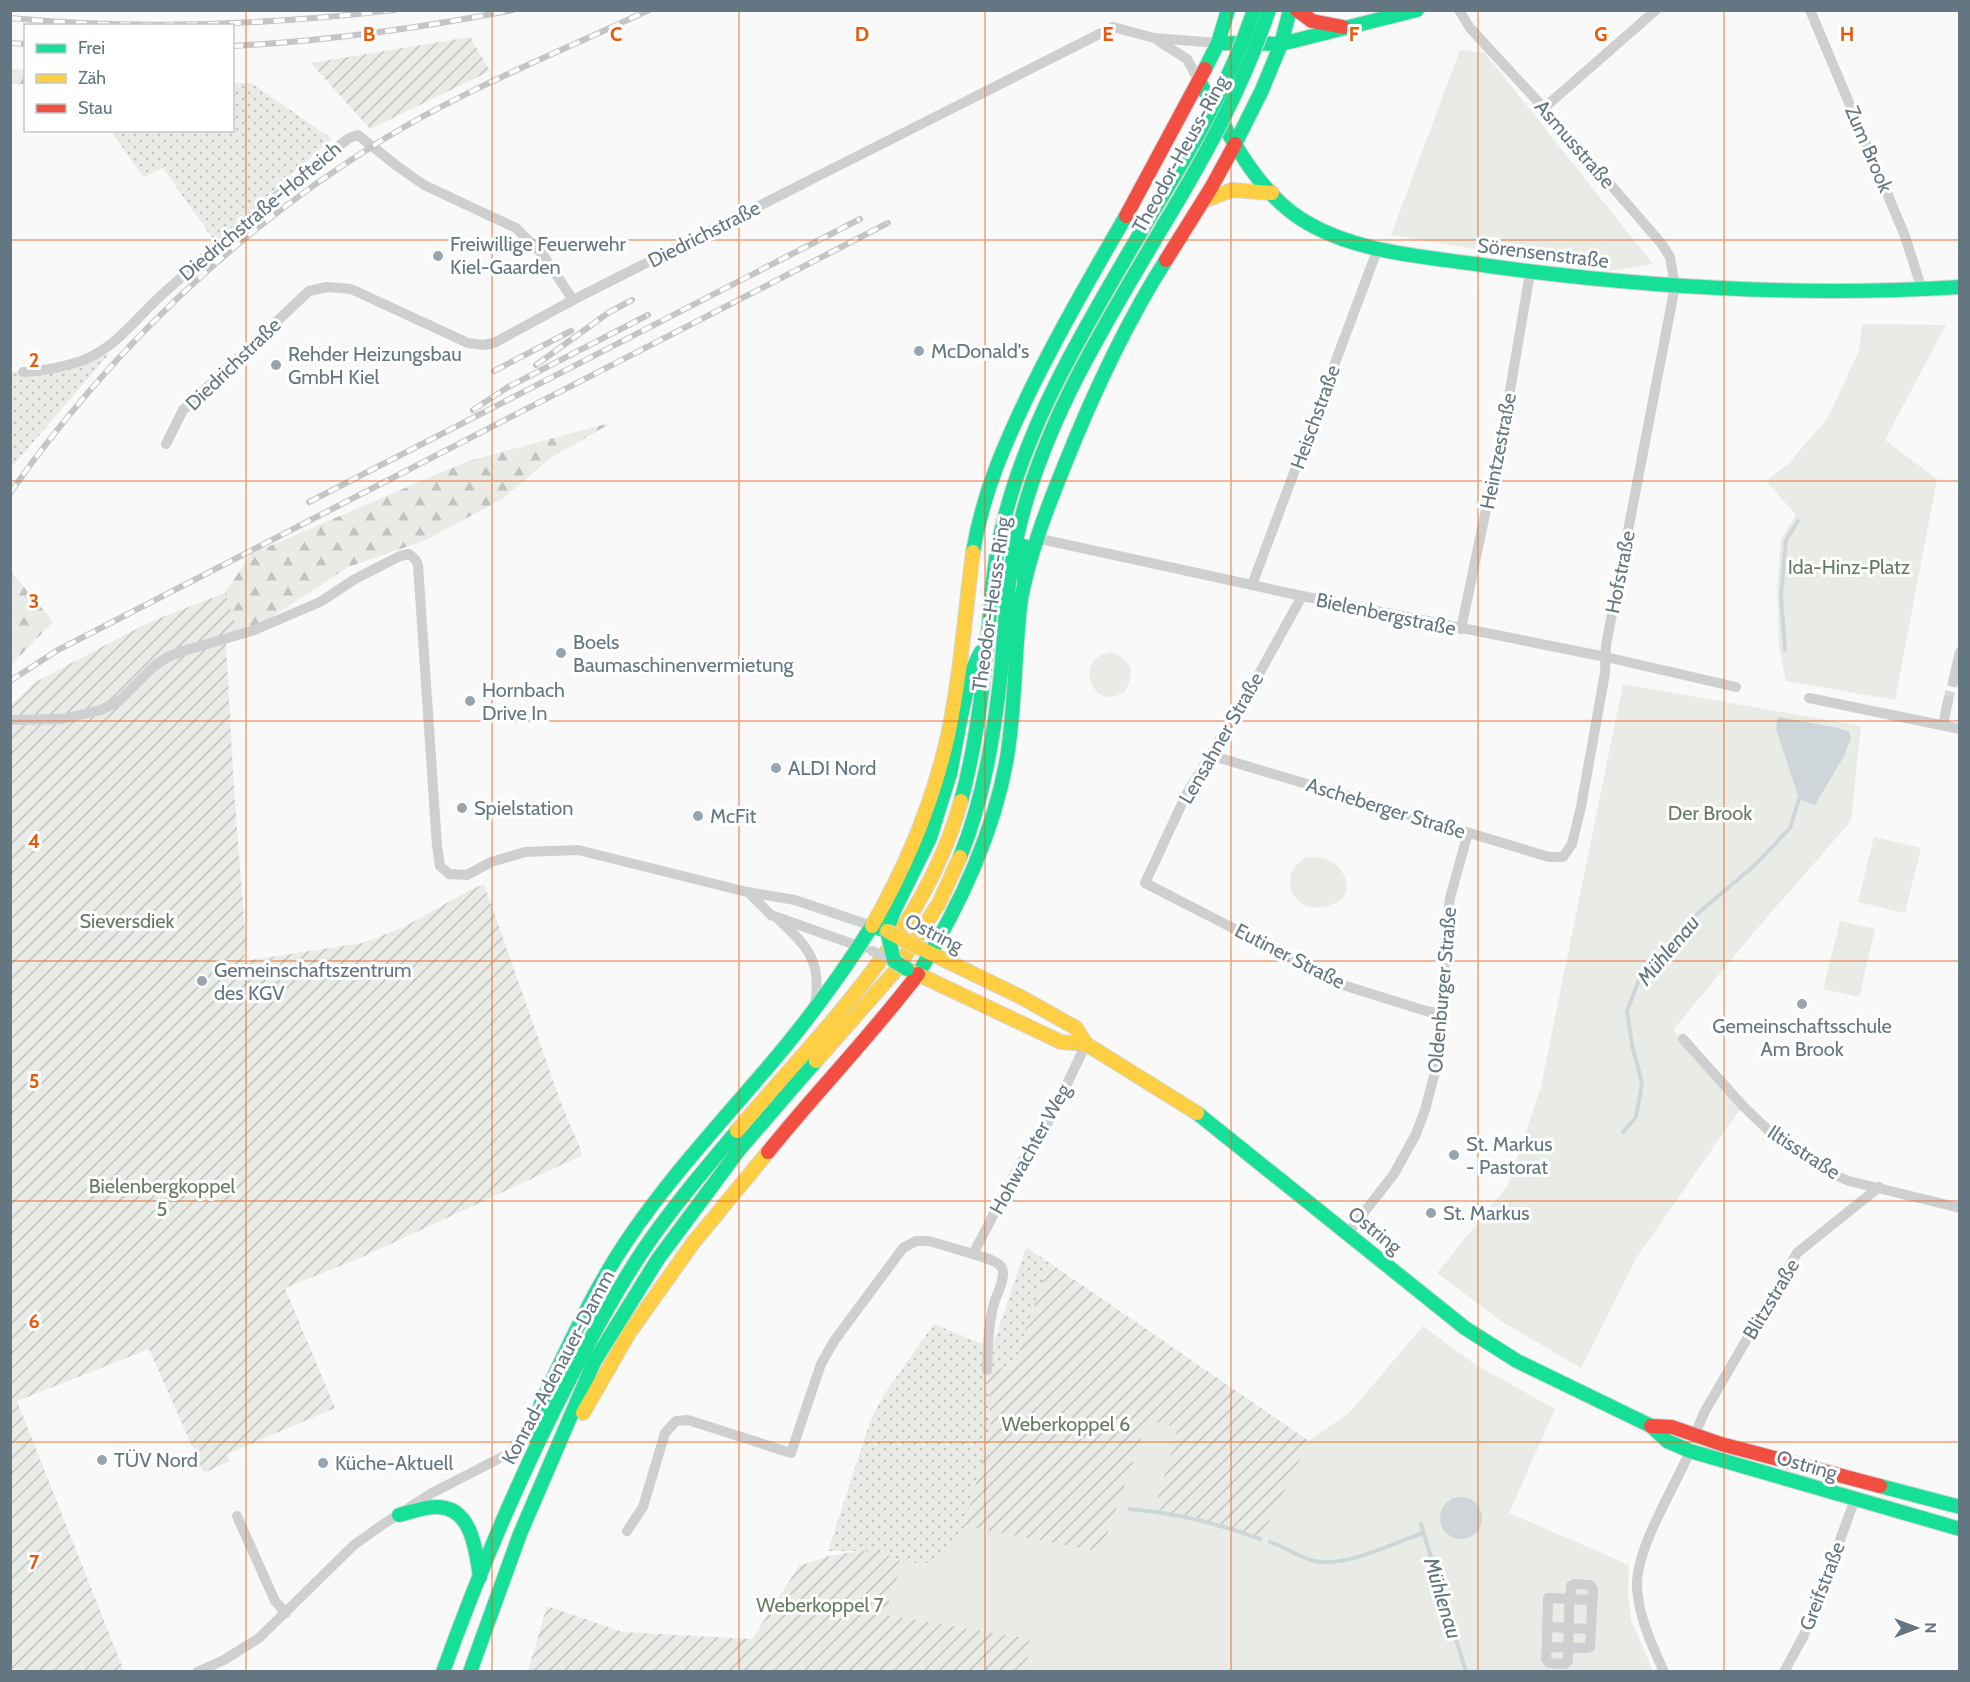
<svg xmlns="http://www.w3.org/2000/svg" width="1970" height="1682" viewBox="0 0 1970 1682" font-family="Cabin,sans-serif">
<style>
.grass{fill:url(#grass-dots)}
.forest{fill:url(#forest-firs)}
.park{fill:#e8ebe6}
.garden{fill:url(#garden-furrows)}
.water{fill:#ced6d9}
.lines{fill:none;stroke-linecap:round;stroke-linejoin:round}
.stream{stroke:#ced6d9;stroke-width:4}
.street-tunnel{stroke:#d4d8dc;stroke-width:10;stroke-dasharray:10 5;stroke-linecap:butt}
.fast-casing{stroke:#d5d6d7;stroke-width:16}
.slow-casing{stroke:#d5d6d7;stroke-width:16}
.jam-casing{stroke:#d5d6d7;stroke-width:16}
.street{stroke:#cecfd0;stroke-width:10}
.fast{stroke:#16e098;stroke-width:14}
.slow{stroke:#ffcf43;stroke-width:14}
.jam{stroke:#f24e42;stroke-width:14}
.rail-casing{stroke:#c3c5c6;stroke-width:6}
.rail{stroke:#fff;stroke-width:4;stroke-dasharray:11;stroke-linecap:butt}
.fast-bridge-casing{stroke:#d5d6d7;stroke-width:16;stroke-linecap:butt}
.slow-bridge-casing{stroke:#d5d6d7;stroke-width:16;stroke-linecap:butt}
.street-bridge{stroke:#cecfd0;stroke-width:10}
.fast-bridge{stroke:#16e098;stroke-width:14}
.slow-bridge{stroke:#ffcf43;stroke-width:14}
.grid{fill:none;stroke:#e8590c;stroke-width:1.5;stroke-opacity:0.55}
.poi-dot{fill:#99a4ac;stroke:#fff;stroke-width:2}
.labels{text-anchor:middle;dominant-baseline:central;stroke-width:6;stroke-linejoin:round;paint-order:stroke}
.street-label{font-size:20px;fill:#657683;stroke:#fff}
.poi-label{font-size:20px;fill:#657683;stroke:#fff;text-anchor:start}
.park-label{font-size:20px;fill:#687a64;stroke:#fff}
.water-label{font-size:21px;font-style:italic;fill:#60757c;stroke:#fff}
.grid-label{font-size:20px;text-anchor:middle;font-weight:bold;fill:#e8590c;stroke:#fff;stroke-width:6;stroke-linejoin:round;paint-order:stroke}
</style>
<defs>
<pattern id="grass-dots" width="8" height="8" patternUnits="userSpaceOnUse" patternTransform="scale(1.5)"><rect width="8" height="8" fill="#e8ebe6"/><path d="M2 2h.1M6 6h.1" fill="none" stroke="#c0c3c0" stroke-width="1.8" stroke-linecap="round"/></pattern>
<pattern id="forest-firs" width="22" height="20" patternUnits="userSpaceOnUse" patternTransform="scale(1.5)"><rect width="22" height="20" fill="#e8ebe6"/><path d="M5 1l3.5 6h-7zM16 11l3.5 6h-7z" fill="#c0c3c0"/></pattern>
<pattern id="garden-furrows" width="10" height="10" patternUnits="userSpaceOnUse" patternTransform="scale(1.5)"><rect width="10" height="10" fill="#e8ebe6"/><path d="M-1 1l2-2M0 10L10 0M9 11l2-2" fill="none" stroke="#c0c3c0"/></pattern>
</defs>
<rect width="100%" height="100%" fill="#f9f9f9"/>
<g class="grass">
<path d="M233,83H251L332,139L215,242L163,168L143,177L111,131L232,130Z"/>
<path d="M109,354L11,468V372L28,371Z"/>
<path d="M1026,1247L1050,1263L1026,1328L1014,1370L1006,1368L987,1371L991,1429L964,1526L963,1536L951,1549L933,1563H904L880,1551H828L871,1419L885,1393L934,1324L992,1348Z"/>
</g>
<g class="forest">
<path d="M11,69L25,70V84H11Z"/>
<path d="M613,422L549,459L504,498L426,540L348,567L240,638L225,593L251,554L468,461Z"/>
<path d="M11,571L53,622L11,665H10Z"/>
</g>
<g class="park">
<path d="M1460,50L1485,53L1653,264L1609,271L1391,235Z"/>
<path d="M1862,324L1946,325L1885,440L1937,479L1895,700L1786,681L1779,648L1777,587L1781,539L1796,515L1766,481L1787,465L1827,419L1859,351Z"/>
<path d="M1112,652C1133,662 1135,672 1125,692C1120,694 1115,697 1110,697C1086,696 1079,656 1112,652Z"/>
<path d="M1623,684L1861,726L1851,821L1755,931L1673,1030L1740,1109L1635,1260L1581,1368L1501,1321L1437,1273L1508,1185L1541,1086Z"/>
<path d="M1874,837L1921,848L1905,913L1858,902Z"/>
<path d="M1307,857C1315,857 1322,857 1330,861C1342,867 1354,887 1342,899C1339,902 1334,903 1330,905C1292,919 1275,873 1307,857Z"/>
<path d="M1840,921L1875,929L1859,997L1823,989Z"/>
<path d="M1423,1326L1476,1365L1555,1409L1509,1513L1629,1565L1628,1595L1631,1620L1653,1671H1027L1029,1639L887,1615L890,1594L904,1563H933L951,1549L963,1536L964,1526L1101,1552L1148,1419L1178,1427L1235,1529L1260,1538L1309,1441L1350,1412Z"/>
</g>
<g class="garden">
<path d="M470,37L490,71L370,129L311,63Z"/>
<path d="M225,593L240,638L226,643L234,789L246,946L244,961L362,943L402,928L472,889L484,884L561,1103L583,1155L360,1258L285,1288L335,1408L227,1454L230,1461L204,1473L149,1349L17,1401L124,1671L11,1672V705L36,682L113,641L152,621Z"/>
<path d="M1050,1263L1309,1441L1260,1539L1235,1529L1154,1511L1178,1428L1148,1419L1101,1552L964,1526L991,1429L987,1370L1006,1368L1014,1370L1026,1328Z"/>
<path d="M860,1551H880L904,1563L890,1594L887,1615L1029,1639L1027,1671H528L547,1606L623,1632L752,1639L799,1566L829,1556Z"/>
</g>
<g class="water">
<path d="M1778,717L1839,728L1849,732L1851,739L1844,756L1815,805L1799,799L1776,729Z"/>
<circle cx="1461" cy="1518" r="21"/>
</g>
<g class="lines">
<g class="stream">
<path d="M1785,650L1781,596L1786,540L1798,521"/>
<path d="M1623,1132L1636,1117L1642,1083L1632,1045L1627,1011L1640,977L1696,915L1756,864L1790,828L1799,799"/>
<path d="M1130,1509C1174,1513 1218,1523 1260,1539"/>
<path d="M1421,1524L1466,1672"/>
<path d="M1270,1542C1285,1547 1299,1557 1314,1561C1345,1568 1393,1543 1423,1533"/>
</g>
<path class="street-tunnel" d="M1948,701L1953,682"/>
<g class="fast-casing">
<g id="fast">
<path d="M1218,43L1228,10"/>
<path d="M1281,44L1290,10"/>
<path d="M1205,69L1218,43L1281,44L1417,10"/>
<path d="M1199,81C1226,128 1253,188 1301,219C1351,251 1417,256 1475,264C1635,287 1799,297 1960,287"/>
<path d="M1235,144L1262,90L1281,44"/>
<path d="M1024,546V583"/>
<path d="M973,552C983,492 1005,443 1031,389C1060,330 1093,273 1126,216"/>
<path d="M950,774C957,742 965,678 981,652"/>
<path d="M961,801C975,750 982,697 987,645C991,604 993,563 1003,524C1030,413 1093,315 1149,218"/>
<path d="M960,857C984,798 994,735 1001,672C1005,627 1007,581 1017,537C1042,423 1105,325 1163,226"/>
<path d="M918,974C958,909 992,839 1006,763C1016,709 1014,653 1021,599C1030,553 1046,511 1063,469C1092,396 1124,326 1166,260"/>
<path d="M1197,1113L1465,1328L1517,1361L1651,1426L1667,1441L1690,1451L1960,1529"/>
<path d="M541,1404C567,1349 592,1293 626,1242C672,1173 731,1112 784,1048C816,1009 845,969 872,926L887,931L893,913L930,838L950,774"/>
<path d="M532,1435L541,1404"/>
<path d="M1880,1486L1960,1507"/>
<path d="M399,1515C411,1512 424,1507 436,1507C472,1506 476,1551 480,1577"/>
<path d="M443,1672C480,1569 523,1468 574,1371C595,1330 618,1288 644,1249C672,1208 705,1169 737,1131"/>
<path d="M470,1672L520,1534L594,1362L658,1259L739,1150L816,1061"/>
</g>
</g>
<g class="slow-casing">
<g id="slow">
<path d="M1203,201L1232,190L1272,193"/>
<path d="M872,926C907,865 933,803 948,735C961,674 965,613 973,552"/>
<path d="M922,949L1021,997L1076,1028L1086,1044"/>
<path d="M907,969L1061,1042L1086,1044L1197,1113"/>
<path d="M816,1061L896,970L939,903L960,857"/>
<path d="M737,1131C824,1027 924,935 961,801"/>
<path d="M583,1413L629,1333L693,1243L768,1152"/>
</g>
</g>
<g class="jam-casing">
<g id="jam">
<path d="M1297,10L1312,21L1343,27"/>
<path d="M1126,216L1205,69"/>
<path d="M1166,260L1211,188L1235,144"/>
<path d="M768,1152C817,1091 871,1036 918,974"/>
<path d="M1651,1426L1672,1427L1721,1444L1880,1486"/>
</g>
</g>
<g class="street">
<path d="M1810,10L1905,236L1922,290"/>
<path d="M1157,40L1187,59L1199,81"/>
<path d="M1544,108L1656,10"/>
<path d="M23,372C43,371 77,365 94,355C121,341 143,311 166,291C225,238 286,187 349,138L358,135L397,166L424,185L516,228L543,255L573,300"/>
<path d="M166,444L183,410L309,291L327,287L351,289L468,343L483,345L494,343L573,300L1113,27L1154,38L1218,43"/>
<path d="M1036,538L1302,596L1606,657L1736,687"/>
<path d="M1252,585L1378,248"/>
<path d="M1302,596L1254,683L1186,795L1145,883L1346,986L1426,1011L1441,1014"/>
<path d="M1461,629L1506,414L1530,273"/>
<path d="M1953,682L1960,652"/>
<path d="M1809,698L1960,729"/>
<path d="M10,720L62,719L101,710L120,700L154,666L168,657L183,651L252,631L320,602L355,579L400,556L409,554L416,560L418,565L437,846L440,866L449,874L467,875L491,862L525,852L578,850L747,892L795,900L872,926"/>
<path d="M1943,725L1948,701"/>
<path d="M1210,755L1549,857H1563L1572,844L1581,807L1605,673L1606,645L1675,286L1670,257L1661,243L1544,108L1470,28L1459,10"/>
<path d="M748,892L771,915L864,948"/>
<path d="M779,920C809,947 822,963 815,1005"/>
<path d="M1683,1039L1744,1107L1772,1134L1835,1175L1849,1181L1960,1208"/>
<path d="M1348,1233L1394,1174L1416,1134L1425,1110L1439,1057L1447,921L1450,898L1468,833"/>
<path d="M973,1254C981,1257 998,1260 1002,1268C1006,1277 998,1292 995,1300C988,1323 988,1347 987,1370"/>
<path d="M1694,1436L1705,1411L1797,1253L1879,1187"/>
<path d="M237,1516L275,1601L286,1613"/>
<path d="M627,1531L643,1507L665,1433L676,1421L688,1420L791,1453L821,1364L834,1341L903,1248L916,1241H929L973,1254L1019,1166L1042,1133L1054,1111L1086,1044"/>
<path d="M1547,1627L1591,1629"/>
<path d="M1547,1647L1546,1659L1549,1663L1565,1664L1568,1661C1569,1636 1568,1611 1571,1586L1574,1584L1590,1585L1593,1589C1592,1608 1591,1628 1590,1647L1588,1648L1547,1647L1548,1598L1592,1600"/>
<path d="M197,1672L224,1660L259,1638L354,1545L382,1525L432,1493L510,1453L530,1422"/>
<path d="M1664,1672C1652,1645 1639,1618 1637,1588C1635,1549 1674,1489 1690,1451"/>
<path d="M1784,1672L1803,1637L1814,1611L1855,1499"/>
</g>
<use href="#fast" class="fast"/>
<use href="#slow" class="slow"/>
<use href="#jam" class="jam"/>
<g class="rail-casing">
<g id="rail">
<path d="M10,18C138,30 268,25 394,10"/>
<path d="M10,43L26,44"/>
<path d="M232,46C327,41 420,28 513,10"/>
<path d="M536,365L608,313L632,300"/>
<path d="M494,371L571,331"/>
<path d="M473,410L508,387L648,315"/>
<path d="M10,493C109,352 237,229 384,139C467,88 560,52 649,10"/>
<path d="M309,502L860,219"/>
<path d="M10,681L58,650L888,223"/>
</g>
</g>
<use href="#rail" class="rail"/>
<g class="fast-bridge-casing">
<g id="fast-bridge">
<path d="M1149,218C1190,151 1229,85 1254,10"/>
<path d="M1163,226C1205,157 1243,87 1269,10"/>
<path d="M887,931L894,961L907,969"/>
</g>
</g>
<g class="slow-bridge-casing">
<path id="slow-bridge" d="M887,931L921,949"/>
</g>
<path class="street-bridge" d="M872,951L894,961"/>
<use href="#fast-bridge" class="fast-bridge"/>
<use href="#slow-bridge" class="slow-bridge"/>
</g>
<path class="grid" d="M246,10V1672M492,10V1672M739,10V1672M985,10V1672M1231,10V1672M1478,10V1672M1724,10V1672M10,240H1960M10,481H1960M10,721H1960M10,961H1960M10,1201H1960M10,1442H1960"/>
<g class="poi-dot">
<circle cx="438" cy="256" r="6"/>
<circle cx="919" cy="351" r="6"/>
<circle cx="276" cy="365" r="6"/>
<circle cx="561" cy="653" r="6"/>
<circle cx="470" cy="701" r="6"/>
<circle cx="776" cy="768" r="6"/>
<circle cx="462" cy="808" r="6"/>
<circle cx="698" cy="816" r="6"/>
<circle cx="202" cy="981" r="6"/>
<circle cx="1802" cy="1004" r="6"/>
<circle cx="1454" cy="1155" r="6"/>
<circle cx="1431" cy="1213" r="6"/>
<circle cx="102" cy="1460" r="6"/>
<circle cx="323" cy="1463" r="6"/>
</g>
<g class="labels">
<g class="street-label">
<text transform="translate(1575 144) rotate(49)">Asmusstraße</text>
<text transform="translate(1869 149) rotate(67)">Zum Brook</text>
<text transform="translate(1180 154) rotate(-61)">Theodor-Heuss-Ring</text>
<text transform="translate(260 211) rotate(-40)">Diedrichstraße-Hofteich</text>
<text transform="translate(704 234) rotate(-27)">Diedrichstraße</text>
<text transform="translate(1543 253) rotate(7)">Sörensenstraße</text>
<text transform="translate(233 364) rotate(-44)">Diedrichstraße</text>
<text transform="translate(1315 417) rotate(-70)">Heischstraße</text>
<text transform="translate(1498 451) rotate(-79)">Heintzestraße</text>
<text transform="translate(1620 572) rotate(-79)">Hofstraße</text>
<text transform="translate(991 604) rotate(-82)">Theodor-Heuss-Ring</text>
<text transform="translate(1386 614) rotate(12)">Bielenbergstraße</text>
<text transform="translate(1221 738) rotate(-60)">Lensahner Straße</text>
<text transform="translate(1386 808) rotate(17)">Ascheberger Straße</text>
<text transform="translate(934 933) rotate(27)">Ostring</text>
<text transform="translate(1290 956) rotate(27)">Eutiner Straße</text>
<text transform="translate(1442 990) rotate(-85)">Oldenburger Straße</text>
<text transform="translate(1030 1149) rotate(-61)">Hohwachter Weg</text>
<text transform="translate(1804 1152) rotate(33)">Iltisstraße</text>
<text transform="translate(1375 1230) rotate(39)">Ostring</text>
<text transform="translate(1771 1299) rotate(-59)">Blitzstraße</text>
<text transform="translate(558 1367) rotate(-62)">Konrad-Adenauer-Damm</text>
<text transform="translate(1807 1465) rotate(16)">Ostring</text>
<text transform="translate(1822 1586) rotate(-69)">Greifstraße</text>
</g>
<g class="poi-label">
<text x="450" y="244">Freiwillige Feuerwehr<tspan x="450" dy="23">Kiel-Gaarden</tspan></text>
<text x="931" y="351">McDonald's</text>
<text x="288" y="354">Rehder Heizungsbau<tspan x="288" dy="23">GmbH Kiel</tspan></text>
<text x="573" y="642">Boels<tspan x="573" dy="23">Baumaschinenvermietung</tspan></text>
<text x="482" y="690">Hornbach<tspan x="482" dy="23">Drive In</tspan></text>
<text x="788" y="768">ALDI Nord</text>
<text x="474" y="808">Spielstation</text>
<text x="710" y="816">McFit</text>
<text x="214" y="970">Gemeinschaftszentrum<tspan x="214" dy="23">des KGV</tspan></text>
<text x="1802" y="1026" text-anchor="middle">Gemeinschaftsschule<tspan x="1802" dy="23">Am Brook</tspan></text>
<text x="1466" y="1144">St. Markus<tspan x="1466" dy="23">- Pastorat</tspan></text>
<text x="1443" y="1213">St. Markus</text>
<text x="114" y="1460">TÜV Nord</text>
<text x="335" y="1463">Küche-Aktuell</text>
</g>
<g class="park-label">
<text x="1849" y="567">Ida-Hinz-Platz</text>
<text x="1710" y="813">Der Brook</text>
<text x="127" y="921">Sieversdiek</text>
<text x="162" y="1186">Bielenbergkoppel<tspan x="162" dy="23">5</tspan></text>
<text x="1066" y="1424">Weberkoppel 6</text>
<text x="820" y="1605">Weberkoppel 7</text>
</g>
<g class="water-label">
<text transform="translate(1668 950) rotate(-50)">Mühlenau</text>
<text transform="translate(1443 1598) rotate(73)">Mühlenau</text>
</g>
</g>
<g class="grid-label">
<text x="369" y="41">B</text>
<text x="616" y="41">C</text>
<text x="862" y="41">D</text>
<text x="1108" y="41">E</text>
<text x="1354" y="41">F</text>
<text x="1601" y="41">G</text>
<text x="1847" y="41">H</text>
<text x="34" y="367">2</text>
<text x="34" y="608">3</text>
<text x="34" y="848">4</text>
<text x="34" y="1088">5</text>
<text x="34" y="1328">6</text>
<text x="34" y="1569">7</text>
</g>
<rect width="1970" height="1682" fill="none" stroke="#657683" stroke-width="24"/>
<rect x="24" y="24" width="210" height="108" fill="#ffffff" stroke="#c1c8cd" stroke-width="1.5"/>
<rect x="36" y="44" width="30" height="9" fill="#16e098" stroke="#c1c8cd" stroke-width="1.5"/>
<text x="78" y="54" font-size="18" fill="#657683">Frei</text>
<rect x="36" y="74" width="30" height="9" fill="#ffcf43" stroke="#c1c8cd" stroke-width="1.5"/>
<text x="78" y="84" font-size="18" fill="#657683">Zäh</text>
<rect x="36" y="104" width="30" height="9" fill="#f24e42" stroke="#c1c8cd" stroke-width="1.5"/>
<text x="78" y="114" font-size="18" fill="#657683">Stau</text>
<g transform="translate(1916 1628) rotate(90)" stroke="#ffffff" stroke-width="4.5" paint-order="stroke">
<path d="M0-4.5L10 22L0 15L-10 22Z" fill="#657683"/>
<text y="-9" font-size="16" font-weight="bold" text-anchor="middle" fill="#657683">N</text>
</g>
</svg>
